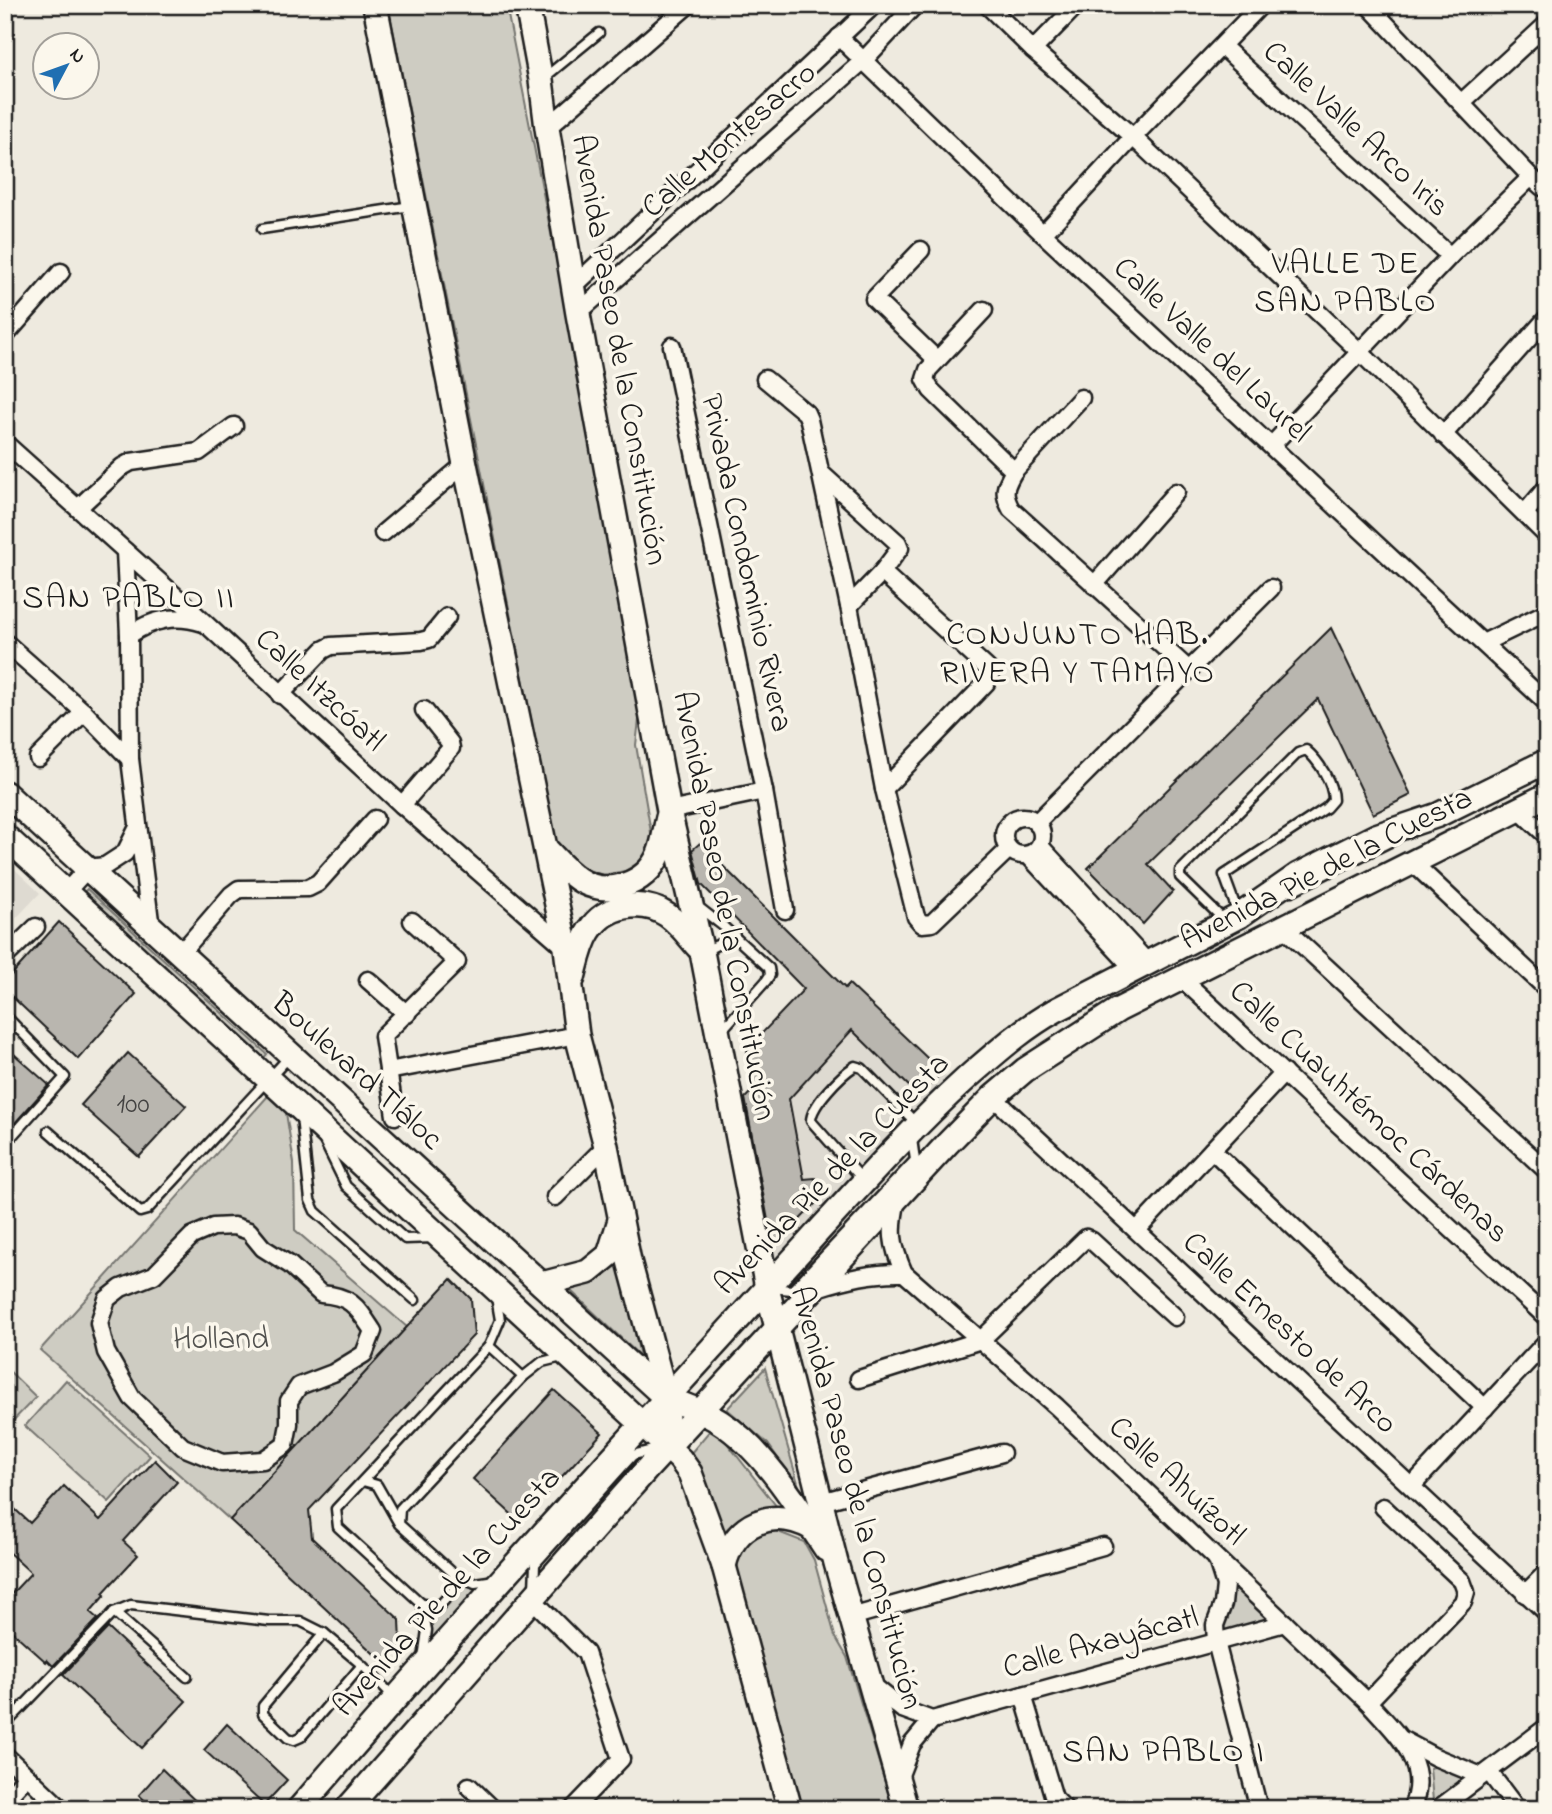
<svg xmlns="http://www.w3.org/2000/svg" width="1552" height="1814" viewBox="0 0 1552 1814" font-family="'Indie Flower',sans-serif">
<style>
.built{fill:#dedad1}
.green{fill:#ceccc2;stroke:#75746f;stroke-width:2}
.building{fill:#b9b6af;stroke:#1c1c1c;stroke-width:2}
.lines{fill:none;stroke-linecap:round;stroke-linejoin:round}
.lane-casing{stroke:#1c1c1c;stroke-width:13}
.street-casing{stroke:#1c1c1c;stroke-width:21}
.secondary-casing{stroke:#1c1c1c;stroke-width:28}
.lane{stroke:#fbf7ec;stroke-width:8}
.street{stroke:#fbf7ec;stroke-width:16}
.secondary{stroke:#fbf7ec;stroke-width:23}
.labels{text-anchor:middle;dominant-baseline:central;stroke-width:7;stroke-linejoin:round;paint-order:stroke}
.number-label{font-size:28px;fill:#434241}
.street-label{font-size:32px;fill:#1c1c1c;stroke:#fbf7ec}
.park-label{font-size:32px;fill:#51514e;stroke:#fbf7ec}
.neighbourhood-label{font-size:33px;letter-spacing:2px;fill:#1c1c1c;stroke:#fbf7ec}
</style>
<rect width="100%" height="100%" fill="#eeeadf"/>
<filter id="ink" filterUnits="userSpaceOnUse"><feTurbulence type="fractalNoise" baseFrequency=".0143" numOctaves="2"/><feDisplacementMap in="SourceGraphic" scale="14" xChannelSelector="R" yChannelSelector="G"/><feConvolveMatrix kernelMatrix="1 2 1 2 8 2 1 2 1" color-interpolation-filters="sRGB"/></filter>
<g filter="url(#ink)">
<g class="built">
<path d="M5,860L40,893L5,930Z"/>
<path d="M849,984L954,1084L782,1264L771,1250L739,1104Z"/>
</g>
<g class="green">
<path d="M388,5H506L642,695L636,745L653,844L641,861L625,871L603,875L575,866L557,848Z"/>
<path d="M87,889L267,1054L263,1059L82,894Z"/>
<path d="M276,1087L283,1094L294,1163L295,1230L407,1327L230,1520L40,1350Z"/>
<path d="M619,1256L640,1356L569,1289L607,1270Z"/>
<path d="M5,1367L36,1397L5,1429Z"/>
<path d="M765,1368L800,1490L768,1444L727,1409Z"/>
<path d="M66,1380L150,1456L109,1502L25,1426Z"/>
<path d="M711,1429L723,1438L777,1507C752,1510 740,1514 723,1533L690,1454Z"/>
<path d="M768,1528L804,1542L814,1560L835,1636L847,1657L893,1809H798L733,1569L741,1546Z"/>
<path d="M1216,1558L1285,1623L1216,1642L1223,1604Z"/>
<path d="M454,1574L475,1583L502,1579L422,1669L427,1630L422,1604L440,1605L453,1591Z"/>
<path d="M1441,1765L1468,1780L1430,1809L1433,1801L1430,1768Z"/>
</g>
<g class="building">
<path d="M1331,628L1411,795L1373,814L1318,699L1148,864L1173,891L1143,924L1088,868Z"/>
<path d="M700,843L845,988L849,984L942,1072L919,1096L852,1030L789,1099L804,1179L815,1178L820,1199L773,1247L745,1098L753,1090L747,1049L804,989L701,884L692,850Z"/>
<path d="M59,922L136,994L78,1059L5,990V982Z"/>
<path d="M5,1046L49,1085L5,1134Z"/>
<path d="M128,1053L186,1106L139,1157L81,1105Z"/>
<path d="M451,1279L471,1299L474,1335L309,1510L312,1538L400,1620L401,1644L384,1663L230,1520Z"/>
<path d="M554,1390L602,1433L520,1522L473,1479Z"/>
<path d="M155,1460L177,1482L123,1541L138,1555L103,1593L105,1595L90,1612L98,1619L53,1666L47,1660L46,1662L5,1625V1601L31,1573L5,1549V1500L30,1523L64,1486L100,1520Z"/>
<path d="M108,1628L186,1701L142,1748L63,1675Z"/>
<path d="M227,1724L287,1780L264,1805L204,1750Z"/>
<path d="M162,1769L204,1809H154L139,1795Z"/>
</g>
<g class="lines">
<g class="lane-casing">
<g id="lane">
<path d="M544,78L599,33"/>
<path d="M262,229L411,206"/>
<path d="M1292,891L1396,839"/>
<path d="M696,905L724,927L769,968L770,975L766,981L722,1030"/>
<path d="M1224,920L1180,877V871L1298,753L1306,750C1319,761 1333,783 1333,800L1326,808L1224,875L1238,913"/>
<path d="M703,952L735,936"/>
<path d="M5,1015L65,1077L5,1144"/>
<path d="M301,1117L310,1200L315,1211L415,1300"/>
<path d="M48,1131L140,1212L147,1210L289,1057"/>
<path d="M324,1141L346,1186L405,1239L434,1238"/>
<path d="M863,1180L811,1121C811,1105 841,1075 855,1066L862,1068L916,1123"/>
<path d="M771,1288L792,1290L915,1160L912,1139"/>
<path d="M489,1346L523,1377"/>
<path d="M363,1481L377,1485L398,1522"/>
<path d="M495,1580L475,1583L454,1574L399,1524L400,1509L523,1377L542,1362L566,1356"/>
<path d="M534,1590L535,1564L633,1455L657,1449"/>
<path d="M422,1604L440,1605L453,1591L454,1574"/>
<path d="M114,1612L131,1605L269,1621H300L324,1633"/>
<path d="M423,1659L427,1630L422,1604L338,1527L336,1509L489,1346L500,1320L496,1297"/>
<path d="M362,1665L301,1737L294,1740L288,1738L263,1714V1706L324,1633L362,1665L393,1696"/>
<path d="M5,1725L114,1612L187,1677"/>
</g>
</g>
<g class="street-casing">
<g id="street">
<path d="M987,5L1033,50L1133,137L1361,353L1547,536"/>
<path d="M1368,5L1531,177L1542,187L1547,188"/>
<path d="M839,37L1043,234L1547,703"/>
<path d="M1222,46L1450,256"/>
<path d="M1033,50L1077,5"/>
<path d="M1461,103L1547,24"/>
<path d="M547,128L688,5"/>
<path d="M1043,234L1133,137L1261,5"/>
<path d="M921,250L874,299L937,360"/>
<path d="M574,286L874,5"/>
<path d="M984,310L928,370L925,379L931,390L1014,471"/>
<path d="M578,313L864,60L915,5"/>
<path d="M5,336L61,272"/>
<path d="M672,346L764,791L785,910"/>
<path d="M765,379L806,413L809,420L849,606L884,789L916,917L922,924L932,923L1008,850"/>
<path d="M1081,398L1014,471C1005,486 1002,493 1011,509L1189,670"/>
<path d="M1443,435L1547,318"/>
<path d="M5,443L181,601L402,805L566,948"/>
<path d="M1272,445L1450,256L1531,177"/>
<path d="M823,475L898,543L900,548L882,572L849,606"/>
<path d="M78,508L122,467L131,462L199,452L234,426"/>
<path d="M1525,513L1547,487"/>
<path d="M383,533L465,464"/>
<path d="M125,551L129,635L130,759L151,929"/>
<path d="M882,572L988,669L990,676L986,683L884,789"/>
<path d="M1094,585L1176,492"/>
<path d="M129,635C153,619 175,614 203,623"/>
<path d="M5,642L84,712L130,759"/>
<path d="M1483,643L1547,612"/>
<path d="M280,695L323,650L331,646L421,641L429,639L447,617"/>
<path d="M38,758L84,712"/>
<path d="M402,805L451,748L450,743L424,710"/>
<path d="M1519,810L1547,836"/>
<path d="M669,811L764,791"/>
<circle cx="1023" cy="836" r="19"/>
<path d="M1036,823L1271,588"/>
<path d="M1040,846L1147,962"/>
<path d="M1028,855L1134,969"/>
<path d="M1412,862L1547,989"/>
<path d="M66,892L88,868L105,866L125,853L137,829"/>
<path d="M1284,928L1547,1171"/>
<path d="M180,954L231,895L239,889L308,888L318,883L375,819"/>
<path d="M5,957L36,927"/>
<path d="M1181,978L1547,1318"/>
<path d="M368,980L407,1014"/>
<path d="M388,1071L577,1035"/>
<path d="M993,1097L1547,1613"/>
<path d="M395,1116L383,1036L457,962L412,921"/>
<path d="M1212,1150L1485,1408"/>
<path d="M555,1197L606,1146"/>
<path d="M897,1199C890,1230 891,1244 904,1273L1057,1407L1368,1702C1395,1732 1433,1765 1411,1809"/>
<path d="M234,1226L249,1231L263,1248L290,1265L321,1294C352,1296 357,1307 373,1331L364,1354L333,1373L299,1386L289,1401V1424L285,1445L263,1460L222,1463L183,1447L132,1398L106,1352L99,1323L107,1299L121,1288L154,1275L192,1236L213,1227Z"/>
<path d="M1137,1230L1284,1073"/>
<path d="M817,1288C846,1279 873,1272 904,1273"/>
<path d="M859,1379L981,1340L1086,1238L1092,1241L1175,1317"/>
<path d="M1412,1486L1547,1341"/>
<path d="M821,1502L1002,1453"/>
<path d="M1217,1560L1225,1585L1223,1604L1215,1625L1216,1642L1259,1809"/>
<path d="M1525,1594L1547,1572"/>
<path d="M533,1600L586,1653L621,1759L573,1809"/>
<path d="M851,1617L1103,1546"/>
<path d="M871,1684L902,1709L932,1720L1285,1623"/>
<path d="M1023,1695L1054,1798L1065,1809"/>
<path d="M1368,1702L1463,1602L1466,1592L1462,1581L1383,1507"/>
<path d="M1403,1740L1435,1757L1481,1776"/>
<path d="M5,1755L62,1809"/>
<path d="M1489,1772L1517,1809"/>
<path d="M898,1780L912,1744L932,1720"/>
<path d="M469,1786L493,1809"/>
<path d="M5,1800L27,1776"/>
<path d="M1438,1809L1547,1727"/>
</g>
</g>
<g class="secondary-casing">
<g id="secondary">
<path d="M375,5L465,464L566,948L577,1035L606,1146L629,1261L666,1398L668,1447"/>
<path d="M527,5L541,80L547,128L578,314L669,811L702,952L767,1288L836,1563L906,1809"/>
<path d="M5,793L666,1398C684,1405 703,1411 720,1422C763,1449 798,1507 826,1549"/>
<path d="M5,836L680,1459L690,1473L724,1566L790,1809"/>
<path d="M546,849C556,859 566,871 578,879C606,898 646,885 659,854C664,842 665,829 668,817"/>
<path d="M573,978C577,963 580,945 589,931C605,905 642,898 667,915C679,923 688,936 698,947"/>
<path d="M542,1284L588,1272L609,1255L620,1220"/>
<path d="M724,1566C734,1522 773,1507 812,1528"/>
<path d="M299,1809C457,1626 621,1448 784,1269C844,1204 902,1137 968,1077C997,1052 1022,1029 1056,1010L1239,916L1298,875L1376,836L1438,815L1547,761"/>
<path d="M347,1809L647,1469L947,1144L993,1097L1025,1070L1118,1010L1547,795"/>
</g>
</g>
<use href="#lane" class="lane"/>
<use href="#street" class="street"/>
<use href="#secondary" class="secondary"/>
</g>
</g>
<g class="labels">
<g class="number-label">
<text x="133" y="1105">100</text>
</g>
<g class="street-label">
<text transform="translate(1355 130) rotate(43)">Calle Valle Arco Iris</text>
<text transform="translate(730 141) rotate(-41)">Calle Montesacro</text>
<text transform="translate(618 350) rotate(80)">Avenida Paseo de la Constitución</text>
<text transform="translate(1211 351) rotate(43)">Calle Valle del Laurel</text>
<text transform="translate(745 563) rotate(78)">Privada Condominio Rivera</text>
<text transform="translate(319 691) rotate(43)">Calle Itzcóatl</text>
<text transform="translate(1327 870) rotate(-27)">Avenida Pie de la Cuesta</text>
<text transform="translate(723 906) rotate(79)">Avenida Paseo de la Constitución</text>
<text transform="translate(356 1072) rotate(42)">Boulevard Tláloc</text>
<text transform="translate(1368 1113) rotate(43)">Calle Cuauhtémoc Cárdenas</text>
<text transform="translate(833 1175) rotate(-46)">Avenida Pie de la Cuesta</text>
<text transform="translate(1289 1334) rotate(43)">Calle Ernesto de Arco</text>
<text transform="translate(1176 1482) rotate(43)">Calle Ahuízotl</text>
<text transform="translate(855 1498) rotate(75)">Avenida Paseo de la Constitución</text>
<text transform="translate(448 1593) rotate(-48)">Avenida Pie de la Cuesta</text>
<text transform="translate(1101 1644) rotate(-15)">Calle Axayácatl</text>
</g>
<g class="park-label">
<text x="221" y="1340">Holland</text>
</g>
<g class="neighbourhood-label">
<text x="1346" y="265">VALLE DE<tspan x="1346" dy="38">SAN PABLO</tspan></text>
<text x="129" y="599">SAN PABLO II</text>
<text x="1078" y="636">CONJUNTO HAB.<tspan x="1078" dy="38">RIVERA Y TAMAYO</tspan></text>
<text x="1164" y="1753">SAN PABLO I</text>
</g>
</g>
<rect width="1552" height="1814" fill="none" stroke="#fbf7ec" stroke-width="28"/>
<rect x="14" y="14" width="1524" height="1786" fill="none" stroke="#1c1c1c" stroke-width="2.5" filter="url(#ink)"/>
<g transform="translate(66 66) rotate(49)"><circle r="33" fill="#fbf7ec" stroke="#a29f99" stroke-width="2"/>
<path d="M0-5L12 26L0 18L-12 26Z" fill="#1f6fb2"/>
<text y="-10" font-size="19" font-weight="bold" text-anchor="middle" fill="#1c1c1c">N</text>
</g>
</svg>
